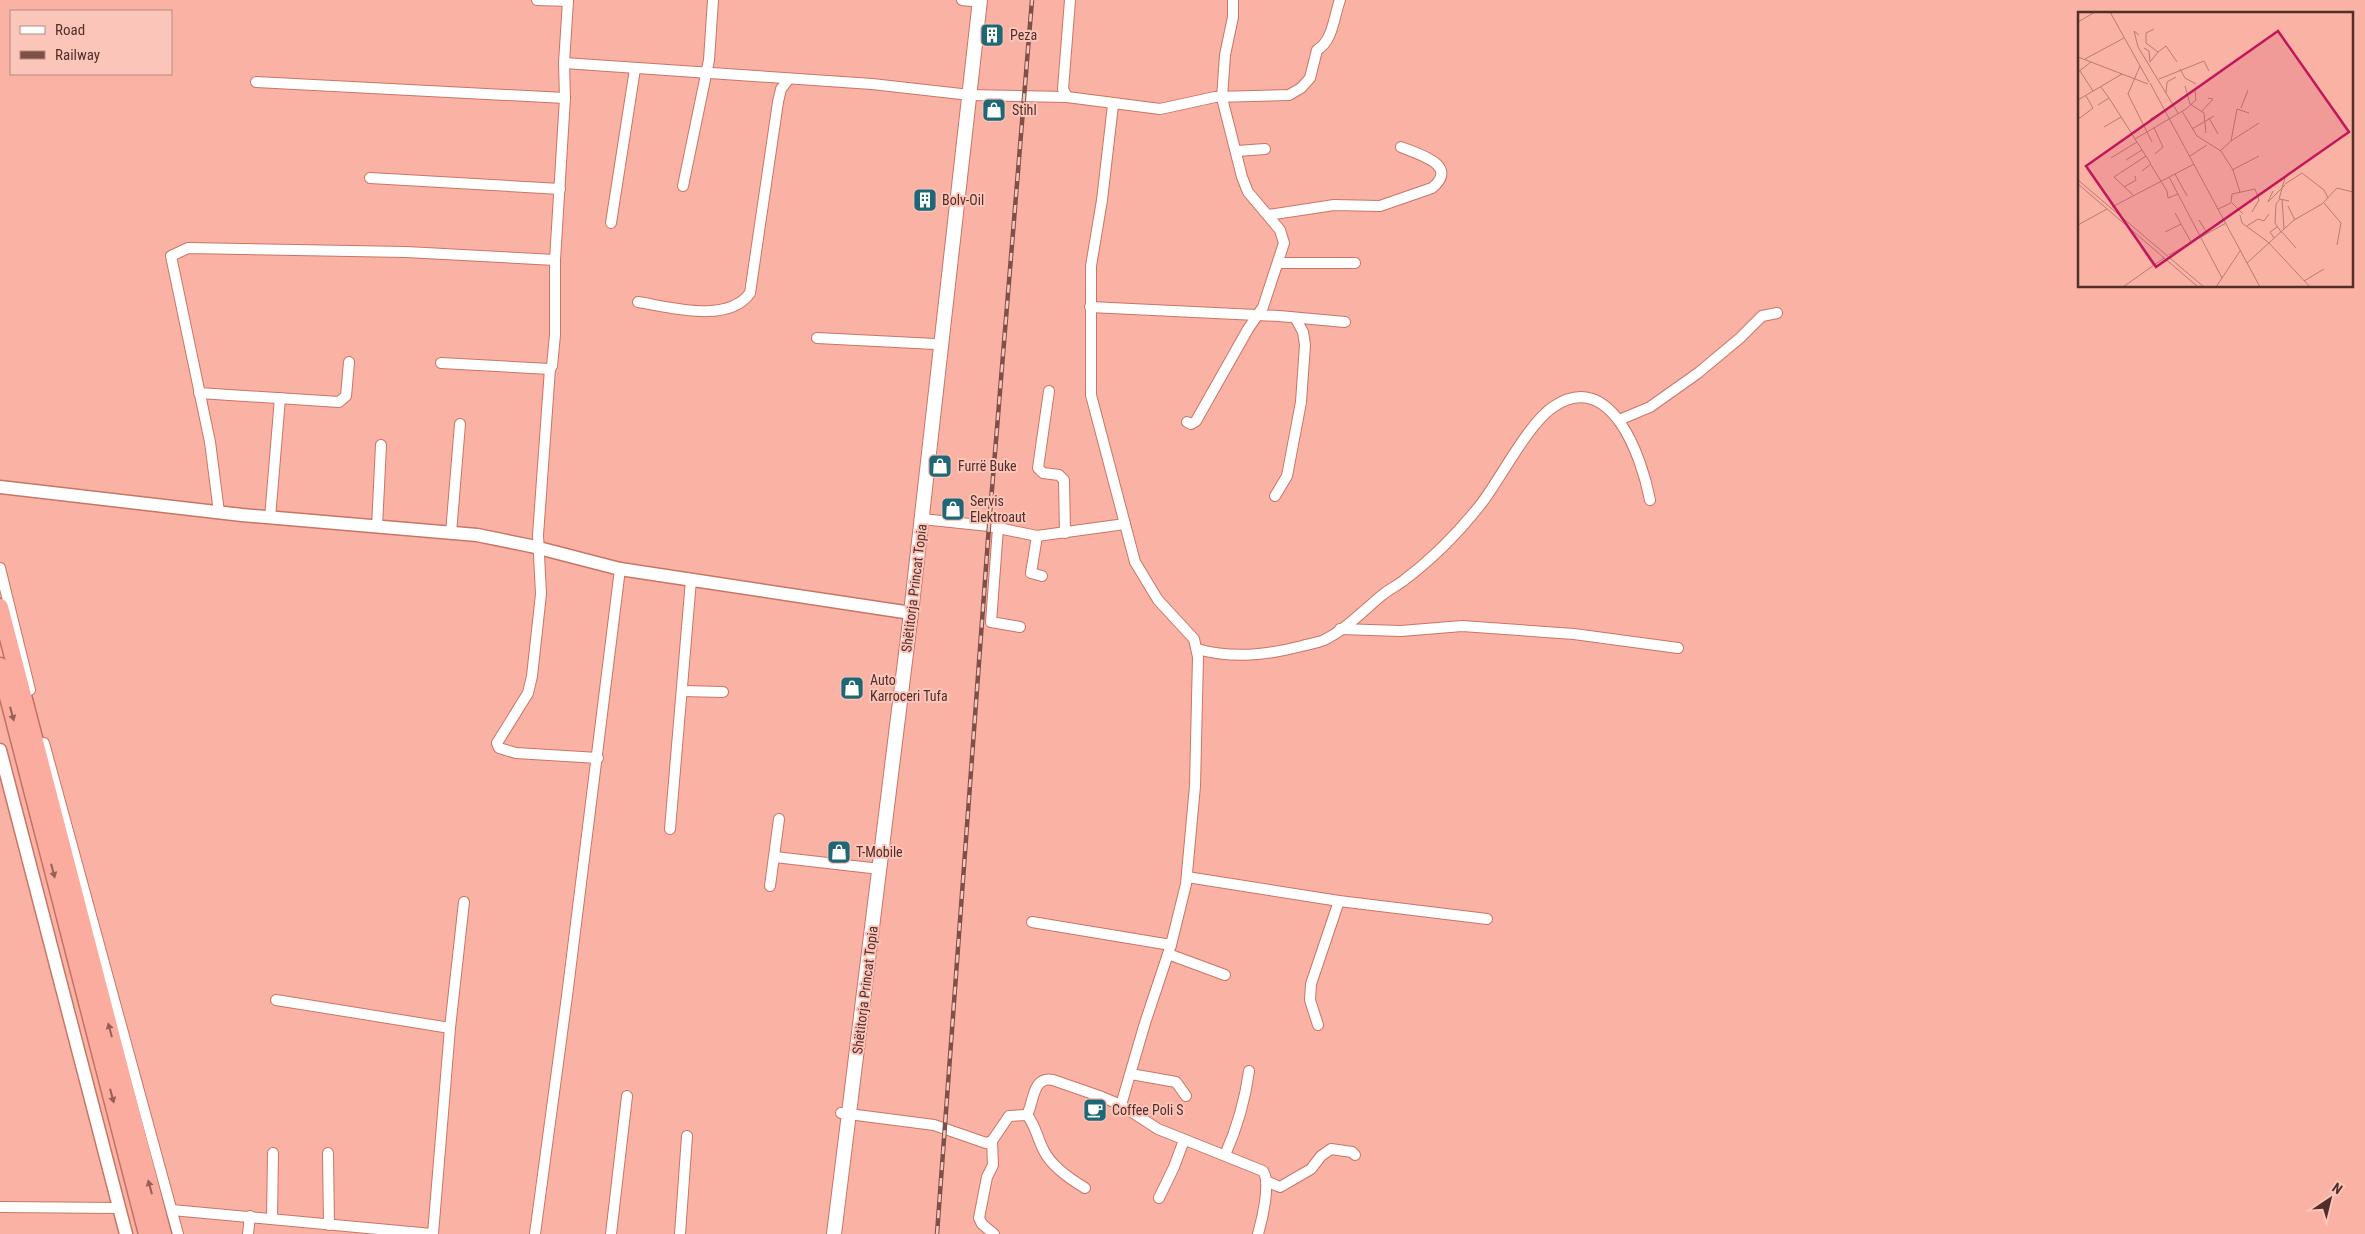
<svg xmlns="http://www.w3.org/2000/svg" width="2365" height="1234" viewBox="0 0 2365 1234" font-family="'Roboto Condensed',sans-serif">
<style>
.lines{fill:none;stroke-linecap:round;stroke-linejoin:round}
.minor-casing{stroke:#c97566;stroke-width:12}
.tertiary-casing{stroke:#c97566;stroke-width:15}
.secondary-casing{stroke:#c97566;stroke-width:16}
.trunk-casing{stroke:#bf7364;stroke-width:19}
.minor{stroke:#fff;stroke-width:10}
.tertiary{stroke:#fff;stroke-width:12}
.secondary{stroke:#fff;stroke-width:14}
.trunk{stroke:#fbac9e;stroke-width:16}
.rail-casing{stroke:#7d5048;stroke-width:4.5}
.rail{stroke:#fcc5ba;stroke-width:2.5;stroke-dasharray:8;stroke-linecap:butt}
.oneway{fill:#966057}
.labels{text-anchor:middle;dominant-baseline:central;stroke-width:4;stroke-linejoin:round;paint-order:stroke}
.poi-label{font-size:14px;fill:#522e28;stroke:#fcc5ba;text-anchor:start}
.street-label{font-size:14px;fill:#522e28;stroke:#fcc5ba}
.inset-road{fill:none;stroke:#b77d72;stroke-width:1}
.view{fill:#c2185b;fill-opacity:0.15;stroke:#c2185b;stroke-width:2.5}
.inset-edge{fill:none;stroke:#522e28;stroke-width:2.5}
</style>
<rect width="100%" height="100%" fill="#fab2a4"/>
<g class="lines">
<g class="minor-casing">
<g id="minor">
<path d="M537,0L568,1L564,63"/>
<path d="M962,0L980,2"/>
<path d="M256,82L565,98"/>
<path d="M1067,97L1063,89L1070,0"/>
<path d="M1113,105L1102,200L1091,266V395L1135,562L1158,600L1194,639L1198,657L1195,786L1186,884L1171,945L1145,1023L1121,1105"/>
<path d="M1237,151L1265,149"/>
<path d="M370,178L560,189"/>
<path d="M683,186L709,60L713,0"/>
<path d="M1268,215L1334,205L1380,206L1432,188C1460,165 1418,154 1401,147"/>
<path d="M611,223L635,69"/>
<path d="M1279,263H1355"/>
<path d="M638,302C670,307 728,324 750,293L778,102L781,89L788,80"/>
<path d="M1090,307L1279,316L1345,322"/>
<path d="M817,338L935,344"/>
<path d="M441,363L550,369L552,366L555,335V260L565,98L564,63L872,84L970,95L1067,97L1160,109L1215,97L1289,95L1301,88L1310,78L1317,50C1333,41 1334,16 1340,0"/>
<path d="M550,369L538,535L541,594L532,676L528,693L497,743L499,748L516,753L598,758"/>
<path d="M1049,391L1038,468L1043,473L1059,475L1064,480L1065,533"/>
<path d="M199,393L339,402L346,396L349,362"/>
<path d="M1619,420L1650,407L1698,373L1740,338L1762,316L1777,313"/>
<path d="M1187,422L1191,424L1196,421L1248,329L1263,307L1284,243L1280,230L1248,192L1242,177L1222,98L1225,55L1233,17V0"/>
<path d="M1275,496L1287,476L1301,402L1305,345L1303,332L1296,319"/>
<path d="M219,512L210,442L171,256L188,248L406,252L555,260"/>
<path d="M270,518L280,398"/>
<path d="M922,519L989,526L1037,536L1125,524"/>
<path d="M377,527L381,445"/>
<path d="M998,528L991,622L1020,627"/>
<path d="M451,533L460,424"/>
<path d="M1037,536L1031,573L1042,576"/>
<path d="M0,568L30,690"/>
<path d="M1340,629L1401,631L1462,626L1574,634L1678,648"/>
<path d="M1197,649C1233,659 1267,655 1302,646C1309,644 1317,643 1324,640C1345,630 1363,611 1381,596C1388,590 1396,586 1403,581C1431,560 1459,532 1481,504C1501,478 1528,424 1553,407C1611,367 1642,458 1650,500"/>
<path d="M682,691L723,692"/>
<path d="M44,743L178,1234"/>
<path d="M670,829L691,580"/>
<path d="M775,857L880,869"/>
<path d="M1187,877L1339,901L1487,919"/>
<path d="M770,886L779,819"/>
<path d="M1032,922L1171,945"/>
<path d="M1168,954L1225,975"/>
<path d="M276,1000L450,1028"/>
<path d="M1318,1025L1310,1000L1311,984L1339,901"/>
<path d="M1131,1074L1176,1082L1186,1096"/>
<path d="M841,1113L934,1125L986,1143L992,1141L1009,1116L1027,1115C1034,1102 1032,1076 1053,1080L1102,1097L1121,1105L1158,1129L1263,1171C1271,1183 1262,1220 1258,1234"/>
<path d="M1027,1115C1036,1126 1037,1138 1044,1151C1052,1167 1070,1179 1085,1188"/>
<path d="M992,1141L993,1165L987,1177L979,1218L982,1224L994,1234"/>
<path d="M328,1153L329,1225"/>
<path d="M1225,1155C1237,1128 1245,1101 1249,1071"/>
<path d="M1266,1181L1280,1187L1311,1169L1321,1156L1331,1149L1352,1152L1355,1155"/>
<path d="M1159,1198L1174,1167L1184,1140"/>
<path d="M0,1207L119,1208"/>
<path d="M172,1210L432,1234"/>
<path d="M272,1219L273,1153"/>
<path d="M248,1234L250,1216"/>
<path d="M433,1234L450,1028L464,902"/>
<path d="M535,1234L567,996L620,569"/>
<path d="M611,1234L627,1096"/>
<path d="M680,1234L687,1136"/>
</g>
</g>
<g class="tertiary-casing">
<g id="tertiary">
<path d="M0,487L242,515L477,535L531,546L620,569L911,613"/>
<path d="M0,750L126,1234"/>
</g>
</g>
<g class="secondary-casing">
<path id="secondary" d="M834,1234L911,613L980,0"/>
</g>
<g class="trunk-casing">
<g id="trunk">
<path d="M0,607L163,1234"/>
<path d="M0,666L147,1234"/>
</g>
</g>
<use href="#minor" class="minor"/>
<use href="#tertiary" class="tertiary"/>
<use href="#secondary" class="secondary"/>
<use href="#trunk" class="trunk"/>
<g class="rail-casing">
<path id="rail" d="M937,1234L989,526L1032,0"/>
</g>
<use href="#rail" class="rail"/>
</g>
<defs><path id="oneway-solid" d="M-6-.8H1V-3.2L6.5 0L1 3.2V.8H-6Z" transform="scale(1.25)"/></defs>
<g class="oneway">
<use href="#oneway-solid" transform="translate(12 714) rotate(75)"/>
<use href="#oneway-solid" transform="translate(53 871) rotate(75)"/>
<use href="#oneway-solid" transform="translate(110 1030) rotate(-105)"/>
<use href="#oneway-solid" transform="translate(112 1096) rotate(75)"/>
<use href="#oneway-solid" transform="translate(150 1187) rotate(-105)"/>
</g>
<defs>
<g id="building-square" transform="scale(1.25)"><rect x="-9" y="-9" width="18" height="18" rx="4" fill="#1f6774" stroke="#fcc5ba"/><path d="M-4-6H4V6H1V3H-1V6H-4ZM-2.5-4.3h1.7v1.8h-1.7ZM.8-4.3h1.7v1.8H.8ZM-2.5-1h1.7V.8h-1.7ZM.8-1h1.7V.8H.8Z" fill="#fff"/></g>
<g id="shop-square" transform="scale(1.25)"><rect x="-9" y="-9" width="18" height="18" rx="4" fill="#1f6774" stroke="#fcc5ba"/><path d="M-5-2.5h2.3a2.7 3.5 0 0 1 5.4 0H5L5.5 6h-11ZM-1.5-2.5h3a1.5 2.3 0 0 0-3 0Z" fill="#fff"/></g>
<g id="cafe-square" transform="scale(1.25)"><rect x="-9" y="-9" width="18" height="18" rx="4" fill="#1f6774" stroke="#fcc5ba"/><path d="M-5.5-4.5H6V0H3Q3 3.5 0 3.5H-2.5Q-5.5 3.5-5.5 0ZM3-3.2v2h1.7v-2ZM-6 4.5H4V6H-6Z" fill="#fff"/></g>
</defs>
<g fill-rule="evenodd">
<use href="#building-square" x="992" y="35"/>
<use href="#shop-square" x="994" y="110"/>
<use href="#building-square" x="925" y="200"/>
<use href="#shop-square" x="940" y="466"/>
<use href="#shop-square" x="953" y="509"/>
<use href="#shop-square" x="852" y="688"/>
<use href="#shop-square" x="839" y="852"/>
<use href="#cafe-square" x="1095" y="1110"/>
</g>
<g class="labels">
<g class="poi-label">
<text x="1010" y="35">Peza</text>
<text x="1012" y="110">Stihl</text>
<text x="942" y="200">Bolv-Oil</text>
<text x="958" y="466">Furrë Buke</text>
<text x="970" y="501">Servis<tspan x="970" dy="16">Elektroaut</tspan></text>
<text x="870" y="680">Auto<tspan x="870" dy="16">Karroceri Tufa</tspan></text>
<text x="856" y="852">T-Mobile</text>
<text x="1112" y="1110">Coffee Poli S</text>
</g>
<g class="street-label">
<text transform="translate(914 588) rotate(-83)">Shëtitorja Princat Topia</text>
<text transform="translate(865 990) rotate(-83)">Shëtitorja Princat Topia</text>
</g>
</g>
<g transform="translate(2078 12)">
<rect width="275" height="275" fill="#fab2a4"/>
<path class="inset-road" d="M32,0L71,70M0,10L17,0M61,23L56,19L60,35L100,101M66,36L71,39L72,50M80,40L88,34L99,50M0,45L70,72M7,47L46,26M72,50L80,40L68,31V21L76,17M62,54L50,82L74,130M102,57L107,66L118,72M2,59L15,79M0,60L13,50M81,67L126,49L131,59M72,71L182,275M107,74L112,92L126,101L128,121M88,81L89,70L98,65M31,86L54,122M0,88L44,62M20,93L31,86L23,75M163,96L170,78M104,99L119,124L143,139L155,158L162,180M124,99L135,87L130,86M0,104L2,106L15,96L8,84M131,106L140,122M72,107L87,99M26,115L43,105M76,116L85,135L77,142M114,117L136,104M46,127L54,122L57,127M153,129L181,111M142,139L153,129L159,97L171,101M112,144L129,133M33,146L59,130M48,148L64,138M73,153L89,179L90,186L100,182M154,158L181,144M64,159L73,152L57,127L108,97L118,88L117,78M97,162L109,184M91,165L144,266M0,168L126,275M0,172L120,275M207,172L224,161L246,178L250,186M46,175L58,168L57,164M195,179L190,190L207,173M55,183L36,165L68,144M201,187L207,166M204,187L206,217M154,191L165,202M246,191L263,211L259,233M210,194L217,208M34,195L116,152M140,197L153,191L154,182L177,177L181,188L174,200M97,201L113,230M162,203L164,211L190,230L232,275M121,208L129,221M0,213L29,197M169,214L180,207L186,209L191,202M87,220L103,212M203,220L197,211L198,192L202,187L211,189M204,220L218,236M196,226L192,220L199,215M63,235L75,253M91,243L148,211M169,251L216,208L244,192L259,176L275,180M226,269L246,257M45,275L86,246M138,275L162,239"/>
<path class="view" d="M200,19L271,120L78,255L8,154Z"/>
<rect width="275" height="275" class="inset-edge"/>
</g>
<rect x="10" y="10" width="162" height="65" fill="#fcc5ba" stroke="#b88980"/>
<rect x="20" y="26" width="25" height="8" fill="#ffffff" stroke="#b88980"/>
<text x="55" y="35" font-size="15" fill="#522e28">Road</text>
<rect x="20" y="51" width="25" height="8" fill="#7d5048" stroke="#b88980"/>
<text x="55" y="60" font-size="15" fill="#522e28">Railway</text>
<g transform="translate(2330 1199) rotate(35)" stroke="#fcc5ba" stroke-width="4" paint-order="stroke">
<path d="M0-4L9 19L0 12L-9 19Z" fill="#522e28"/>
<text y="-8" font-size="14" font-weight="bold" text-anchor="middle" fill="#522e28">N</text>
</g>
</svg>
